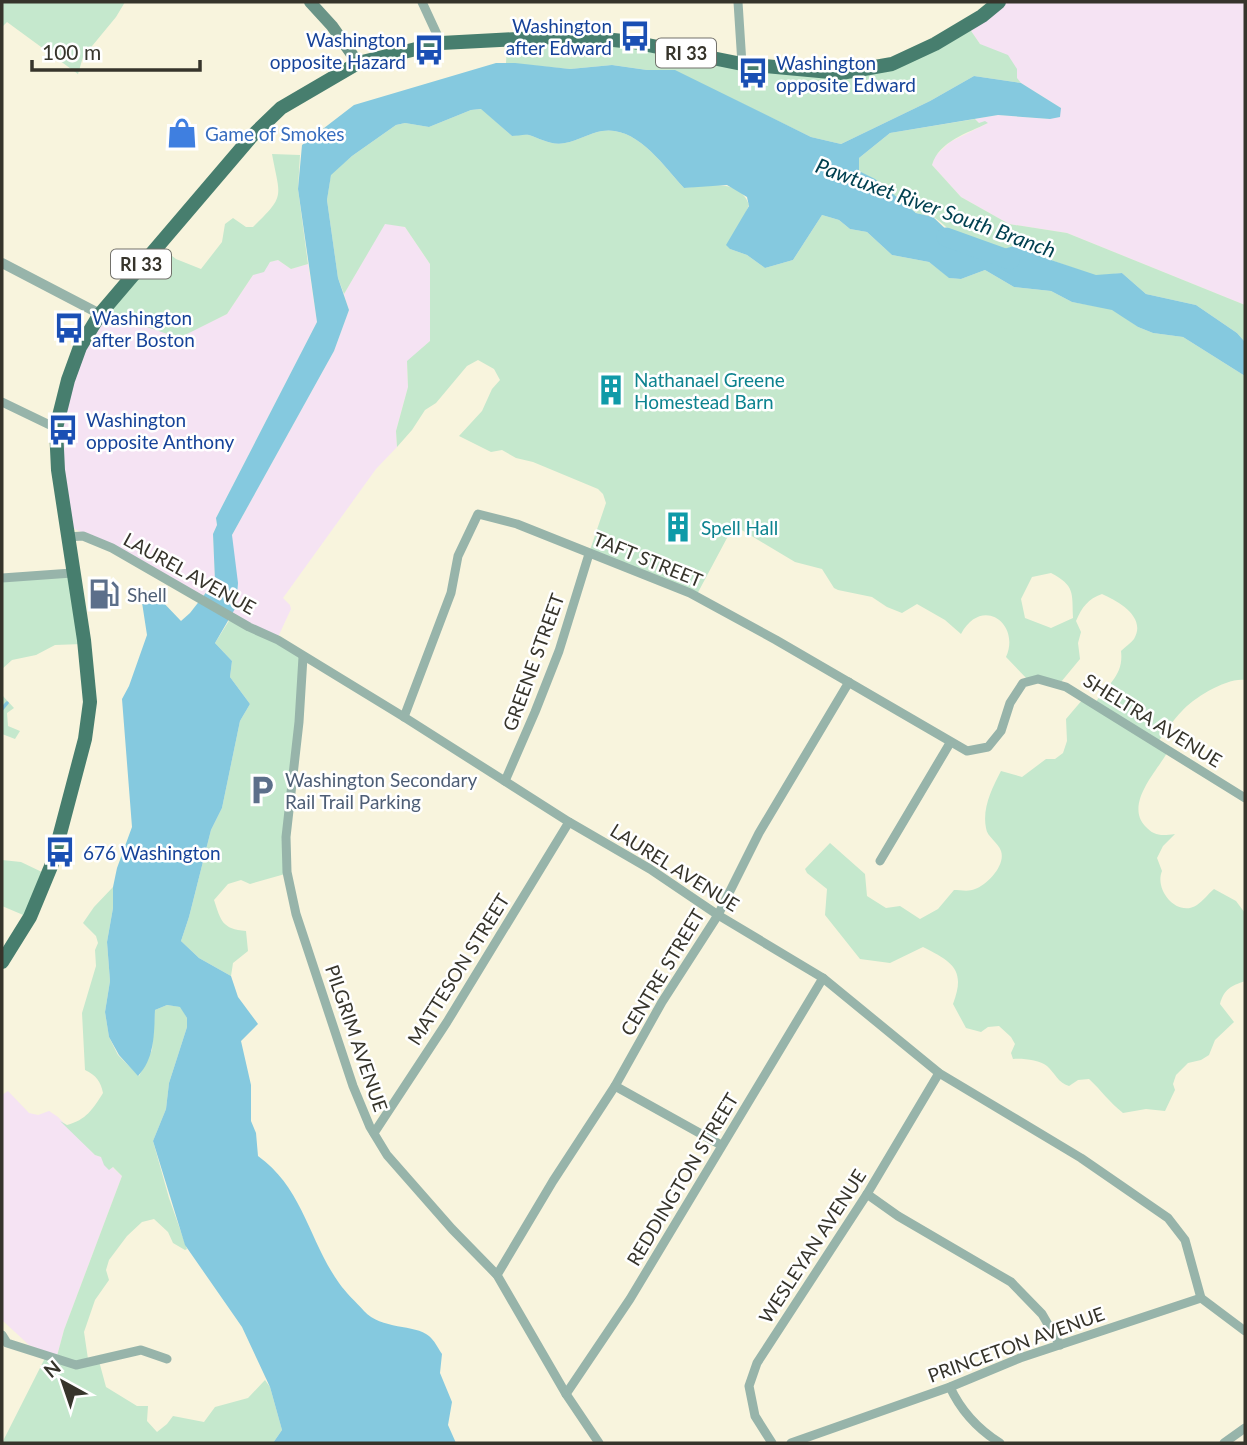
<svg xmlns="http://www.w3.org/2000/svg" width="1247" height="1445" viewBox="0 0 1247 1445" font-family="Lato,sans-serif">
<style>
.industrial{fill:#f5e3f3}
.green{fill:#c5e8cd;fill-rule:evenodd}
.water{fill:#85c9df}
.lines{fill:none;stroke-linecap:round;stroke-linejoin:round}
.stream{stroke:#85c9df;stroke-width:3.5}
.river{stroke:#85c9df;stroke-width:19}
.minor{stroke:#97b4aa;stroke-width:9}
.tertiary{stroke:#97b4aa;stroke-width:10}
.secondary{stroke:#6a9487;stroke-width:12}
.primary{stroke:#477e6e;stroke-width:14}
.labels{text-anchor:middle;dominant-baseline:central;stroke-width:5;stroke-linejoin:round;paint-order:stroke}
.shield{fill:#fff;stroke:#72716b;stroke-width:2}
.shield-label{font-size:18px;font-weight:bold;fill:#36342b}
.transit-label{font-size:19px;fill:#164399;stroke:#fff;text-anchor:start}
.shop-label{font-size:19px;fill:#366cbe;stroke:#fff;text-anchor:start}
.culture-label{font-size:19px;fill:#0d838f;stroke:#fff;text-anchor:start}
.street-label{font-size:19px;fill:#36342b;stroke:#fff}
.service-label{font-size:19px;fill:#4e5e75;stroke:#fff;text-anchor:start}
.water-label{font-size:21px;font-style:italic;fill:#014050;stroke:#fff}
</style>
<rect width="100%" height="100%" fill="#f8f4dd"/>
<g class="industrial">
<path d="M995,2H1245V305L1067,233L1009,224L961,197L932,165L935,156L950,142L988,123H979L975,119L998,115L1050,119L1061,108L1021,83L980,44L967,25Z"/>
<path d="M385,223L405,227L430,264V341L407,362L408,387L396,431L397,447L376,469L283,598L290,605L291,609L278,637L232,616V535L334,351L349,310L344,294Z"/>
<path d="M278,260L291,269L308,264L317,322L216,518L217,525L213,534L215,581L201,598L141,562L69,526L57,419L101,311L179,337L227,314L253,275L270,262Z"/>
<path d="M8,1091L29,1113L38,1115L49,1111L58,1117L95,1155L101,1157L122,1176L64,1330L57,1356L29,1345L2,1320V1095Z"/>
</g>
<g class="green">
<path d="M2,2H125L116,17L83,57L78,74L7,22L2,27Z"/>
<path d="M967,25L980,44L1008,55L1017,69V78L1021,83L974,76L930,101L841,144L811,137L675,71L647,70L612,65L570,69L506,63L507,45L561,35L740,63L865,69Z"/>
<path d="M482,109L512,136C517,135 524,134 529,135C541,139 552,146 565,143C578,141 589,133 602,131C636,125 664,166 684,188C707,186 740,178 749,205L730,249L747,255L765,268L793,260L822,215L839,220L850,229L867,232L892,255L929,262L950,278L961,279L985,270L1014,287L1051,291L1072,302L1112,309L1138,327L1153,333L1183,337L1245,376V680C1228,677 1193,698 1182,711C1173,720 1165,732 1158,742L1167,753C1156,772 1125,804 1145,826C1154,836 1161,836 1175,834L1163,846L1157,858L1162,871C1154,890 1177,918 1197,905C1203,901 1208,894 1214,889L1236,901L1245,913V981C1231,986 1224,989 1220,1004L1234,1022L1215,1040L1209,1055L1201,1060L1188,1063L1176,1075L1173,1084L1175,1090L1165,1111L1146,1109L1123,1113C1109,1102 1102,1091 1089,1079L1078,1080L1069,1086C1058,1083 1055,1073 1047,1066C1040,1060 1022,1058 1013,1059L1011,1053L1015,1044L1011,1037L999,1026L988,1027L981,1032L966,1028L953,1004C966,970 953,962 923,947L890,963L860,959L825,915L827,889L807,873L805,869L830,843L865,874L867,896L886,908L900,906L920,919L938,909L954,890C960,890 969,892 975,889C987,885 1006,865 1001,851C998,842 987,837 986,828C982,808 992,788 1001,771L1022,777L1046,759H1055L1063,753L1067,741L1066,719L1083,699L1095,703C1108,684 1124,675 1121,651C1125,647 1131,643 1134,639C1147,617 1118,601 1102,594C1088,599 1082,607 1076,621L1081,632L1078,643L1080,659L1061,682L1028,680L1006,657C1021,624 982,595 961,634L945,620L917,604L902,613L887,607L872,597L838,590L834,588L822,569L795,562L740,529H734L727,538L695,598L589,553L606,503L603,494L598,489L533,462L516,458L502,450L491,452L459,436L482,411L492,389L500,380L494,369L478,360L467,366L436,403L425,410L412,430L397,447L396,431L408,387L407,361L430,341V264L405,227L385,224L344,294L338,278L327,200L331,174L352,156L396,125L405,123L429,127L471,110ZM1051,573C1075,586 1072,592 1073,618L1051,628L1025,618L1021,599L1032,577Z"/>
<path d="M975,119L979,123L985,121L988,123C968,133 939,141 932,165L961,197L1009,224L1067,233L1245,305V342L1237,333L1196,305L1146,294L1122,273L1096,276L1042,257L1024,243C1011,247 995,254 981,252C960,248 950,226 933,217C928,215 922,215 917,213C899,204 880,182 859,171V158L890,133Z"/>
<path d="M272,154L300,155L298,189L308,264L291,269L278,260L270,262L264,272L253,275L227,314L179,338L103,312L158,245L176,259L201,269L222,242L225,224L233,218L246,227H253C286,195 280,198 272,154Z"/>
<path d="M69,572L82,644L55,645L36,655L12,660L2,669V578Z"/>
<path d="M232,616L300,655L285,874L250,884L241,880L228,884L214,900C221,921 222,929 246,931L248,951L233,963L231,976L199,958L181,941L189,917L211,830L222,808L240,721L250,704L230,677L232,661L215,643Z"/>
<path d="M2,695L14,708L7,713L8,726L20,731L15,739L2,734Z"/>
<path d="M2,860L21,862L44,873L28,917L2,906Z"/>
<path d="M113,887V908L107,942L110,981L105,1012L109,1037L118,1055L139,1076L152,1050L155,1010L167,1005L181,1007L187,1018V1027L169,1083L166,1109L153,1141L169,1198L187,1249L185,1250L173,1243L168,1232L154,1219L142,1222L127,1236L109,1260L106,1270L109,1280L95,1300L84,1332L88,1359L99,1361L106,1387L137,1406H148L147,1421L157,1432L167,1424L173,1416L204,1422L215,1407L248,1398L265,1380L270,1387L282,1430L273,1443H2L45,1358L57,1356L64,1330L122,1176L113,1167L109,1170L104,1165L101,1157L95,1155L60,1121L67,1125C86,1120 93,1109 103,1093C101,1082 96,1075 85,1070L82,1013L96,966L95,950L98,943L96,936L83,923L94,907Z"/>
</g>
<path class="water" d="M496,63H515L570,69L612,65L647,70H675L811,137L841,144L930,101L974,76L1021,83L1061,108L1060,117L1050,119L998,115L890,133L859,158V171L875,179L916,213L933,217L952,235L971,247L981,252L997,251L1024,243L1042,257L1096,275L1122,273L1146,294L1196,305L1237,333L1245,342V376L1183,337L1153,333L1138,327L1112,310L1072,302L1051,291L1014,287L985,270L961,279L949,278L929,262L892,255L867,232L850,229L839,220L822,215L793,260L765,268L747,255L730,249L726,245L749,206L747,197L727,185L684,188C664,166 636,125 602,131C589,133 578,141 565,143C552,146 541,139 529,135C524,134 517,136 512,136L481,109L471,110L429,127L405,123L396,125L352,156L331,175L327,200L338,278L349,310L334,351L232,535L238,583L236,607L215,643L232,661L230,677L250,704L240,721L222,808L211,830L189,917L181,941L199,958L231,976L238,997L258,1024L241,1041L251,1085V1121L256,1133L258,1156C303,1188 309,1241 339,1283C346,1293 356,1302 364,1311C381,1330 415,1324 429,1336C434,1340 438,1348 442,1354L440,1373L452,1402L448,1425L456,1443H273L282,1430L270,1387L242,1327L185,1245L153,1141L166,1109L169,1083L187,1027V1018L180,1007L167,1005L155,1010C154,1033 155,1058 138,1076L119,1055L109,1037L105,1012L110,981L107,942L113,908V887L117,868L132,827L122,699L129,686L147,635L141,596L148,591L159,598L181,621L190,613L215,581L213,534L217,525L216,518L317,322L298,189L302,145L354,105Z"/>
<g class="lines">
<path class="stream" d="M2,709L7,703"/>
<path class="river" d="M946,237L1010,260"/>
<g class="minor">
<path d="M422,2L441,43"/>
<path d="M738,2L742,64"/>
<path d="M2,402L56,428"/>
<path d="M67,537L83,536L112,548L249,627L278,640L404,717L569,822L650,869L718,915L823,978L939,1073L1081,1158L1168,1218L1185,1240L1201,1298"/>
<path d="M2,578L72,573"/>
<path d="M303,657L299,722L286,837L287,872L296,914L353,1086L370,1127L387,1155L452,1229L497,1275L566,1394L599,1443"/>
<path d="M404,717L451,593L458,556L478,514L517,524L690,593L776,640L967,751L988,747L1001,731L1010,703L1023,683L1038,679L1066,687L1245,798"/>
<path d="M505,781L535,712L559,651L589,554"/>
<path d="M880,861L950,743"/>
<path d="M615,1086L721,1145"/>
<path d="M374,1133L447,1022L569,822"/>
<path d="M867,1194L898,1216L1011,1282L1042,1314L1060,1345"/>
<path d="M497,1275L553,1181L615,1086L662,1002L718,915L759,833L849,682"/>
<path d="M2,1335L7,1343L76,1365L141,1350L167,1359"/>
<path d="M950,1387C961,1411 978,1429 1000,1443"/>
<path d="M566,1394L630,1299L823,978"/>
<path d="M772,1443L755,1416L749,1386L757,1363L867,1194L939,1073"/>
<path d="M791,1443L950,1387L1020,1358L1201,1298L1245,1331"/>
<path d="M1224,1443L1245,1428"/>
</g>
<path class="tertiary" d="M2,263L100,314"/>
<path class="secondary" d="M310,2L332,26L358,63"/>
<path class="primary" d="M2,962L30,917L52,864L85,739L90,702L84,640L58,470L56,428L68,380L80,347L100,314L251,137L281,108L358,63L441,43L574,36L633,42L742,64L841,73L892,64L935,44L982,16L999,2"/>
</g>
<defs>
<g id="bus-bare" transform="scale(2.415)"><path d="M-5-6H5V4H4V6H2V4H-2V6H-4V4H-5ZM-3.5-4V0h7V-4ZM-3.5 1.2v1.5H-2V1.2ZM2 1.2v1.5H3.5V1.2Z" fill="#1a4fb4" stroke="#fff" stroke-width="2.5" paint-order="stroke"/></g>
<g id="shop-bare" transform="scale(2.415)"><path d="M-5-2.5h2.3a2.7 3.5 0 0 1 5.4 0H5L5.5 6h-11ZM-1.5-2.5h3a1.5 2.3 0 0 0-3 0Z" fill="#3f7fe0" stroke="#fff" stroke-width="2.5" paint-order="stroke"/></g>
<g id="building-bare" transform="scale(2.415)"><path d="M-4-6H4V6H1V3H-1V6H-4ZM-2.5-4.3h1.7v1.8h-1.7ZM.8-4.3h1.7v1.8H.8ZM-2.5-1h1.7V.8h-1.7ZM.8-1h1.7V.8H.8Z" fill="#0f9aa8" stroke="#fff" stroke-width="2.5" paint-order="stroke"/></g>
<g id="fuel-bare" transform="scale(2.415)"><path d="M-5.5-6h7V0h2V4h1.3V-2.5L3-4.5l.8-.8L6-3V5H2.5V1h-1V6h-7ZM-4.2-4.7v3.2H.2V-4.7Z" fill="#5c6f8a" stroke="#fff" stroke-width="2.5" paint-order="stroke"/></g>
<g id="parking-bare" transform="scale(2.415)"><path d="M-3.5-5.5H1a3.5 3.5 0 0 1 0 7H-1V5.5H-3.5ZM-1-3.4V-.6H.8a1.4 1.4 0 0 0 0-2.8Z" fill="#5c6f8a" stroke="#fff" stroke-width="2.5" paint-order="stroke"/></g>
</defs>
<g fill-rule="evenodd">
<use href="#bus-bare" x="635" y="36"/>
<use href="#bus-bare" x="429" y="50"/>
<use href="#bus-bare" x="753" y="73"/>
<use href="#shop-bare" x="182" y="133"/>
<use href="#bus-bare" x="69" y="328"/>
<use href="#building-bare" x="611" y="390"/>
<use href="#bus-bare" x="63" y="430"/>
<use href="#building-bare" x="678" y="527"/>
<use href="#fuel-bare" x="104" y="594"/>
<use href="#parking-bare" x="262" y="790"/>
<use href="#bus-bare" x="60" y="852"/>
</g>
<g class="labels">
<g class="shield">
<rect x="656" y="38.5" width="60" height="29" rx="5"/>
<rect x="111" y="249.5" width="60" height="29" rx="5"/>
</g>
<g class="shield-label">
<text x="686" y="53">RI 33</text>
<text x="141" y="264">RI 33</text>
</g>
<g class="transit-label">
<text x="612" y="25" text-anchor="end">Washington<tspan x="612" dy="22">after Edward</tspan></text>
<text x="406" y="39" text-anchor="end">Washington<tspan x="406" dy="22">opposite Hazard</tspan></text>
<text x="776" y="62">Washington<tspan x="776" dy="22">opposite Edward</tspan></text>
<text x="92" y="317">Washington<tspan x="92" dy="22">after Boston</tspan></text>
<text x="86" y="419">Washington<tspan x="86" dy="22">opposite Anthony</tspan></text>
<text x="83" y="852">676 Washington</text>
</g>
<g class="shop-label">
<text x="205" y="133">Game of Smokes</text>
</g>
<g class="culture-label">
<text x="634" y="379">Nathanael Greene<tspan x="634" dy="22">Homestead Barn</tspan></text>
<text x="701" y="527">Spell Hall</text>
</g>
<g class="street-label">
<text transform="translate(648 559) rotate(22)">TAFT STREET</text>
<text transform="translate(190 573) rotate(29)">LAUREL AVENUE</text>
<text transform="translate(533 662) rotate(-70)">GREENE STREET</text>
<text transform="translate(1153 720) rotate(32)">SHELTRA AVENUE</text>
<text transform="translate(675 867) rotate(32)">LAUREL AVENUE</text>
<text transform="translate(458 969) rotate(-58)">MATTESON STREET</text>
<text transform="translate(662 972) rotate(-59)">CENTRE STREET</text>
<text transform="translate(357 1038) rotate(71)">PILGRIM AVENUE</text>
<text transform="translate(682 1179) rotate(-59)">REDDINGTON STREET</text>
<text transform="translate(812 1246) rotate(-57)">WESLEYAN AVENUE</text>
<text transform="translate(1016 1344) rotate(-20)">PRINCETON AVENUE</text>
</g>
<g class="service-label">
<text x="127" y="594">Shell</text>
<text x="285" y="779">Washington Secondary<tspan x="285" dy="22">Rail Trail Parking</tspan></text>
</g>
<g class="water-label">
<text transform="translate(936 207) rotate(20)">Pawtuxet River South Branch</text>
</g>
</g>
<rect width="1247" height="1445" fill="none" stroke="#36342b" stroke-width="7"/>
<g transform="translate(63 1382) rotate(320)" stroke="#ffffff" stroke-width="5" paint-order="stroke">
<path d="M0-5L12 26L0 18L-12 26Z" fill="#36342b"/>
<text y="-10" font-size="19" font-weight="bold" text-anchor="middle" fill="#36342b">N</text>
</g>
<path d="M32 60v10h168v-10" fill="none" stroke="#36342b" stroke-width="3.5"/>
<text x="42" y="60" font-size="21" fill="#36342b" stroke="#ffffff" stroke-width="5" paint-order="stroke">100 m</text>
</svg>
